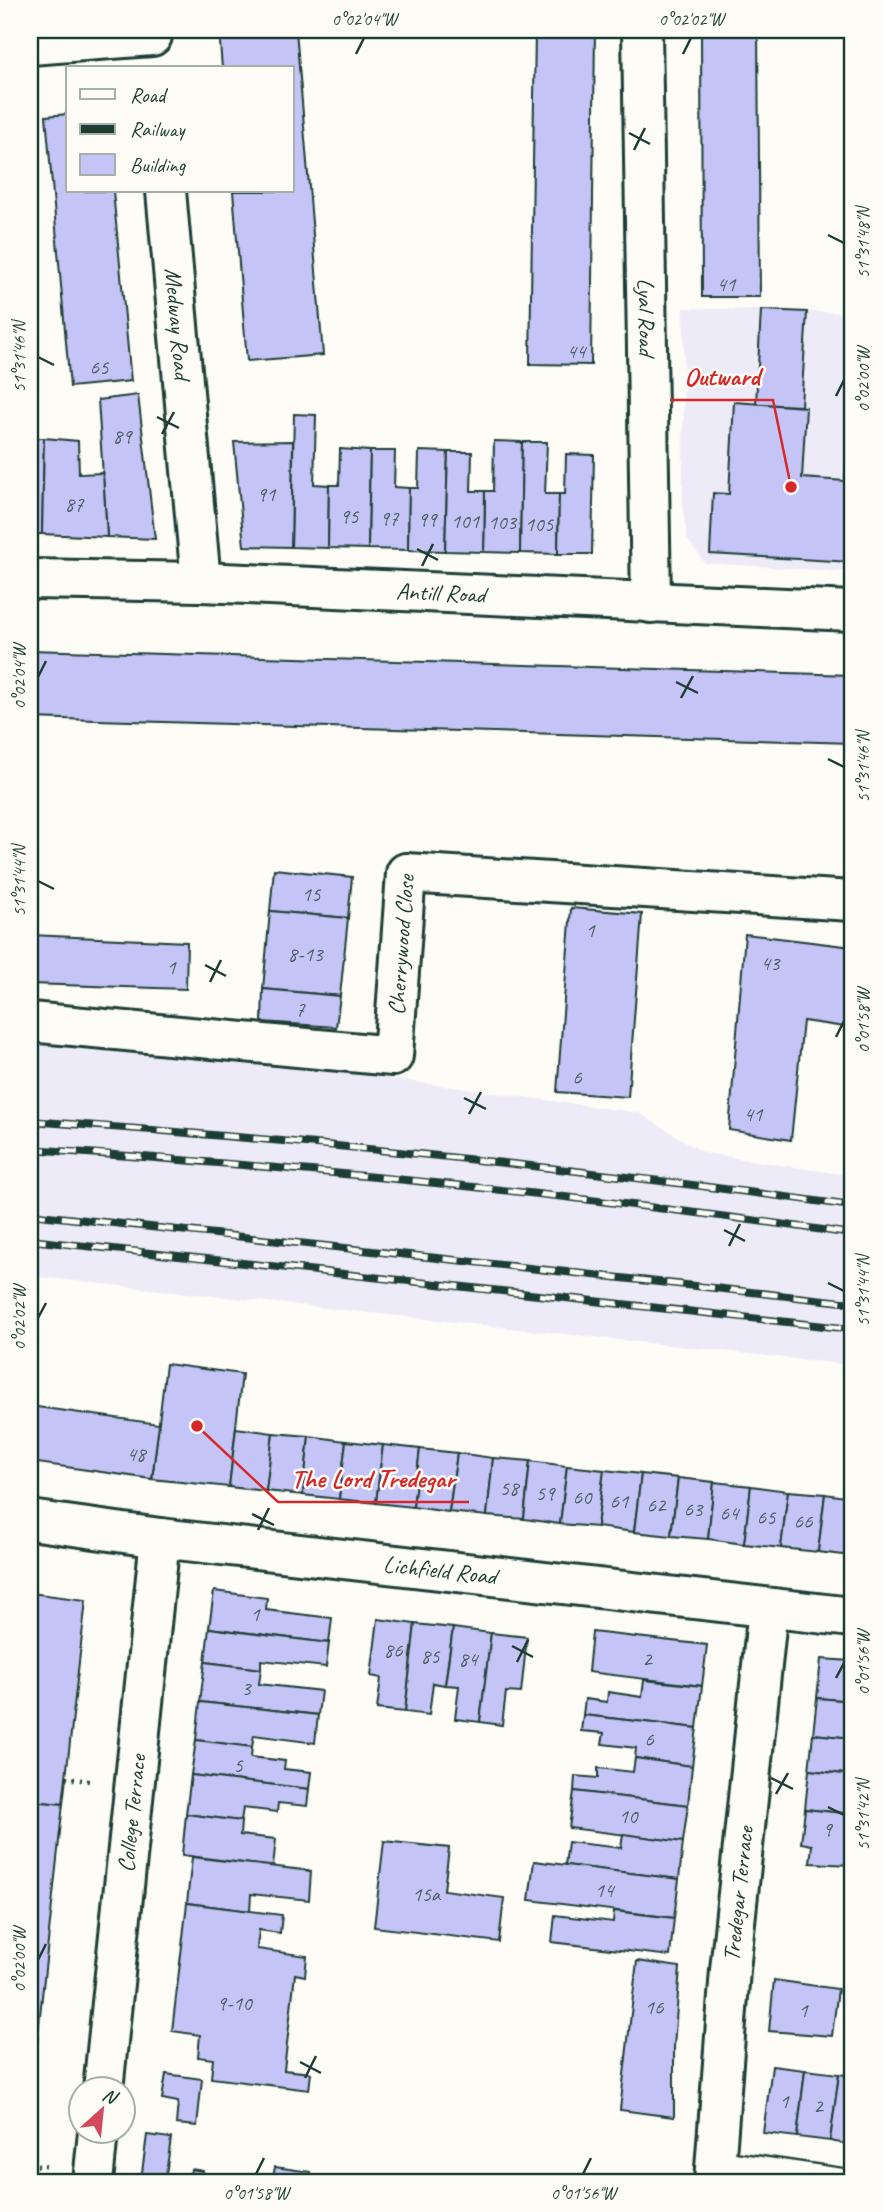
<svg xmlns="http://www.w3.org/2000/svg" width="882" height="2212" viewBox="0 0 882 2212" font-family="Caveat,sans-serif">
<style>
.built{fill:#ecebf7}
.building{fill:#c5c4f6;stroke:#1f3d34;stroke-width:2}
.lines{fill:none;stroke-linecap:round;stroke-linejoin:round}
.service-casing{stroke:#1f3d34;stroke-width:28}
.minor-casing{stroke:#1f3d34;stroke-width:44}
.path{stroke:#1f3d34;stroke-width:4.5;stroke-dasharray:2 5;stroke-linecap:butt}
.service{stroke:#fdfcf7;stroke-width:23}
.minor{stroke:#fdfcf7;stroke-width:38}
.rail-casing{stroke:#1f3d34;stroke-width:8}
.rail{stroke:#fdfcf7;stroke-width:5;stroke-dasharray:16;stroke-linecap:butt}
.ticks{fill:none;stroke:#1f3d34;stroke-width:2.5}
.labels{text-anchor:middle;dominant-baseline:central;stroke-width:5;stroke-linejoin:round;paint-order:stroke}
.number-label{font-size:21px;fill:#485f64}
.street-label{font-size:24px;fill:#1f3d34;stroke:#fdfcf7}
.leader{fill:none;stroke:#d62828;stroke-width:2.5}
.callout-dot{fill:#d62828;stroke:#fdfcf7;stroke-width:2.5}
.callout-label{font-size:26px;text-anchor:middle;font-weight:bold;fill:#d62828;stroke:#fdfcf7;stroke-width:5;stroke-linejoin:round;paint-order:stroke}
.neatline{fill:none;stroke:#1f3d34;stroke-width:2.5}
.ticks-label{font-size:18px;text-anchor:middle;fill:#1f3d34}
</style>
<rect width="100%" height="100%" fill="#fdfcf7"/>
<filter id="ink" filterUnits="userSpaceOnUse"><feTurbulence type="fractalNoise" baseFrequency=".0143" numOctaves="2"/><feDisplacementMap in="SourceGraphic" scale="14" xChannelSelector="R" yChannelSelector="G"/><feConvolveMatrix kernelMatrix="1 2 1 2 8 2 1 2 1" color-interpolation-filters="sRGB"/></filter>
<g filter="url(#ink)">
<g class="built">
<path d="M684,308L852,313V572L705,563L687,539L683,509Z"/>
<path d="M30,1040L291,1065L639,1113L704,1153L852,1176V1365L30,1276Z"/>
</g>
<g class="building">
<path d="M219,30H296L323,355L247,361L233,191H292V68H222Z"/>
<path d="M535,30H595L591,365L530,364Z"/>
<path d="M701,30H758L760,297H702Z"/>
<path d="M68,114V191H113L131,381L70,387L46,116Z"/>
<path d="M761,310L807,312L801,406L756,404Z"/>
<path d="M138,395L155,539L107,537L98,400Z"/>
<path d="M734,402L806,407L802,478L845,481L846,460H852V562L710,554L713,493L729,494Z"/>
<path d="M294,414L316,415L314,484L329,485L328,548L291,547Z"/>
<path d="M30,438H44L42,534H30Z"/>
<path d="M44,438L78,441L79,474L103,473L107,537L42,534Z"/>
<path d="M293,441L291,547L244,546L234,442Z"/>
<path d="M494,441L522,442L520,553L484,552L485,491H493Z"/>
<path d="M522,442H547L545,494H559L558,554L520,553Z"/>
<path d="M340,449L370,451L368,549L328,548L329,485H339Z"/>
<path d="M370,451H395L394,487L409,488L408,550L368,549Z"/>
<path d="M419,451L448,452L445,551L408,550L409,488H418Z"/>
<path d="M448,452H472L471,491H485L484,552L445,551Z"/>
<path d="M566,454L594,455L592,554H558L559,494H565Z"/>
<path d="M30,650L852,675V743L30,718Z"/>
<path d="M274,869L352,877L348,918L270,911Z"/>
<path d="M571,908L642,914L628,1097L557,1092Z"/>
<path d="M270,911L348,918L340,996L263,989Z"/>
<path d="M745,934L852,947V1028L803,1021L791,1140L729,1130Z"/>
<path d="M30,935L187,942L186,989L30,984Z"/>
<path d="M263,989L340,996L336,1027L262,1022Z"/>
<path d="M166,1364L242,1374L229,1487L152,1479Z"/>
<path d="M30,1406L159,1424L152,1479L30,1462Z"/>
<path d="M236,1428L273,1433L266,1491L229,1487Z"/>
<path d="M273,1433L309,1436L303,1495L266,1491Z"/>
<path d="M309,1436L346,1441L339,1499L303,1495Z"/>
<path d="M346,1441L383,1445L376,1503L339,1499Z"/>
<path d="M383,1445L420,1449L413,1507L376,1503Z"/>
<path d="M420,1449L457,1453L449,1512L413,1507Z"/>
<path d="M457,1453L493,1458L487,1516L449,1512Z"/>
<path d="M493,1458L530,1461L524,1519L487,1516Z"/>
<path d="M530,1461L567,1466L560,1524L524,1519Z"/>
<path d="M567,1466L604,1470L597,1527L560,1524Z"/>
<path d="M604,1470L641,1474L634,1532L597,1527Z"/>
<path d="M641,1474L678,1478L671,1536L634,1532Z"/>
<path d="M678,1478L714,1482L708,1539L671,1536Z"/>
<path d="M714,1482L751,1486L744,1544L708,1539Z"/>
<path d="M751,1486L788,1491L781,1548L744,1544Z"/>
<path d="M788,1491L825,1494L818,1552L781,1548Z"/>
<path d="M825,1494L852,1498V1556L818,1552Z"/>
<path d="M214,1591L267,1598L266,1610L332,1618L329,1643L209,1628Z"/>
<path d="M30,1593L86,1600L63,1804L30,1801Z"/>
<path d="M378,1619L415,1624L405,1712L377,1709L381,1678L371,1676Z"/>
<path d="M415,1624L453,1628L445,1685L433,1683L429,1715L405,1712Z"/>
<path d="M209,1628L329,1643L326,1667L261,1660V1669L205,1662Z"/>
<path d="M453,1628L491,1633L480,1722L455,1719L459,1686L445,1685Z"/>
<path d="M592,1632L707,1645L702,1686L588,1672Z"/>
<path d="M491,1633L527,1637L521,1693L506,1692L502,1725L480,1722Z"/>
<path d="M821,1659L852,1661V1701L817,1698Z"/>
<path d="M205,1662L261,1669L259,1684L321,1691L318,1715L200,1702Z"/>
<path d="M644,1680L702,1686L697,1728L583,1715L585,1699L607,1702L608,1692L642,1697Z"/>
<path d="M817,1698L852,1701V1738L813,1734Z"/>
<path d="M200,1702L318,1715L315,1743L254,1735L252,1747L196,1740Z"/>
<path d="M583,1715L697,1728L692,1766L635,1758L636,1748L602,1744L604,1733L581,1731Z"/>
<path d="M813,1734L852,1738V1775L809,1770Z"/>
<path d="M196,1740L252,1747L251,1757L285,1761L284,1769L311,1772L309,1789L191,1775Z"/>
<path d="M635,1758L692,1766L688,1805L574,1791L575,1776L598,1778V1768L633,1772Z"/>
<path d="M809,1770L852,1775V1814L805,1809Z"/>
<path d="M191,1775L309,1789L307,1806L278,1803L277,1812L243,1808L241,1821L186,1814Z"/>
<path d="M574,1791L688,1805L683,1842L569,1828Z"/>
<path d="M30,1801L63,1804L30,2107Z"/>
<path d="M805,1809L852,1814V1865L810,1863L812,1845L801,1843Z"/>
<path d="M186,1814L241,1821L240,1835L276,1839L273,1867L182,1855Z"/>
<path d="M623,1834L683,1842L679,1879L565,1865L568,1842L621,1848Z"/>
<path d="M384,1841L449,1848L444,1890L504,1898L499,1942L374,1927Z"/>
<path d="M192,1857L311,1871L309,1900L251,1894L250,1911L187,1903Z"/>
<path d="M534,1861L679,1879L674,1918L529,1900Z"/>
<path d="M187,1903L282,1915L280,1933L259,1930L257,1949L307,1956L305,1976L295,1974L284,2070L311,2073L309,2090L211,2078L213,2059L198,2057L200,2035L172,2031Z"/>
<path d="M614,1911L674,1918L670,1956L552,1942L555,1915L613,1922Z"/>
<path d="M637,1961L680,1967L674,2047V2117L620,2110Z"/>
<path d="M774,1980L838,1989L832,2036L769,2031Z"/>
<path d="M772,2066L805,2070L797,2137L763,2133Z"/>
<path d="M805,2070L839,2074L830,2141L797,2137Z"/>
<path d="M166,2074L202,2079L197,2126L176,2124L178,2102L162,2099Z"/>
<path d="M839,2074L852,2076V2145L830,2141Z"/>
<path d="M147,2135L171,2138L165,2182H131L132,2179L141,2180Z"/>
<path d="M275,2167L311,2172L309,2182H272Z"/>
<path d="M191,2169L203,2171L201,2181L210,2182H189Z"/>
</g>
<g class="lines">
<g class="service-casing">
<path id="service" d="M716,2162L852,2182"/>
</g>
<g class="minor-casing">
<g id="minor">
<path id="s1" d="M642,30L651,603"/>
<path d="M30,45L152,36"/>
<path id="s2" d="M166,191L201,582"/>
<path id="s3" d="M30,579L201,582L852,611"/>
<path id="s4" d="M30,1022L393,1056L406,873L852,901"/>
<path id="s5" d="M30,1520L160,1538L852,1617"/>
<path id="s6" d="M103,2090L160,1538"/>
<path d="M93,2182L98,2132"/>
<path id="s7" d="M714,2182L730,1970L768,1608"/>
</g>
</g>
<g class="path">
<path d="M66,1778L89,1781"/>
<path d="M30,2165L50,2167"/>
</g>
<use href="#service" class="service"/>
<use href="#minor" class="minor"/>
<g class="rail-casing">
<g id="rail">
<path d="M30,1121C305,1140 579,1168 852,1206"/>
<path d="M30,1149C305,1167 579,1195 852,1234"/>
<path d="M30,1214L852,1303"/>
<path d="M30,1240L852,1329"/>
</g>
</g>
<use href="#rail" class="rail"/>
</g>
</g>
<path class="ticks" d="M356,54L364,38M683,54L691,38M629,133L650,144M634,150L645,128M828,235L844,243M38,357L54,365M836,396L844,380M157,417L179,428M162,434L174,412M417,549L438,560M422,566L433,544M38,677L46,661M676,682L698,693M681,698L693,676M828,759L844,767M38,881L54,889M205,965L226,976M210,982L221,960M836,1037L844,1021M464,1098L486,1109M469,1114L481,1092M724,1230L745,1241M729,1246L740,1224M828,1283L844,1291M38,1318L46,1303M252,1514L274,1525M258,1530L269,1508M512,1646L533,1657M517,1662L528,1640M836,1678L844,1663M771,1778L793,1789M776,1794L788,1773M828,1807L844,1815M38,1960L46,1944M300,2062L321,2073M305,2078L316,2056M256,2174L264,2158M583,2174L591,2158"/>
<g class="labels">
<g class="number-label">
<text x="726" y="284">41</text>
<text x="576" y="351">44</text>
<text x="99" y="367">65</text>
<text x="122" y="436">89</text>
<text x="266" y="494">91</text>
<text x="74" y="504">87</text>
<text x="349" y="516">95</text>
<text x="389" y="518">97</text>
<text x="427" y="519">99</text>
<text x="465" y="521">101</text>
<text x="502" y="522">103</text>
<text x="539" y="524">105</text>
<text x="311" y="894">15</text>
<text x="590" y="930">1</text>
<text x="305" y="954">8-13</text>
<text x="770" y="963">43</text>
<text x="171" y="967">1</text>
<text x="300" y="1009">7</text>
<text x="577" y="1077">6</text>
<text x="753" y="1114">41</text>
<text x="136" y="1454">48</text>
<text x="509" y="1488">58</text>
<text x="545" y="1493">59</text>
<text x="582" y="1497">60</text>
<text x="619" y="1501">61</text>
<text x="656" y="1505">62</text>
<text x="693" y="1509">63</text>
<text x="729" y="1513">64</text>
<text x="766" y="1517">65</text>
<text x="803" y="1521">66</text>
<text x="255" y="1614">1</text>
<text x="393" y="1650">86</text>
<text x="430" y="1656">85</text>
<text x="468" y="1659">84</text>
<text x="647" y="1659">2</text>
<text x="246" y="1688">3</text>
<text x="649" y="1739">6</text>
<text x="238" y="1765">5</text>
<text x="628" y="1816">10</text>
<text x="827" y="1829">9</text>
<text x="604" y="1890">14</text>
<text x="426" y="1894">15a</text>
<text x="234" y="2003">9-10</text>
<text x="654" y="2007">16</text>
<text x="803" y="2010">1</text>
<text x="784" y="2101">1</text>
<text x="818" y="2106">2</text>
</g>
<g class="street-label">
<text stroke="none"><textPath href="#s1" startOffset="287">Lyal Road</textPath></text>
<text stroke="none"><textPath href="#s2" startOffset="133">Medway Road</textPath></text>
<text stroke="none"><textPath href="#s3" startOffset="411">Antill Road</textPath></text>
<text stroke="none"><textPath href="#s4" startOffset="476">Cherrywood Close</textPath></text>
<text stroke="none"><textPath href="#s5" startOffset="413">Lichfield Road</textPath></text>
<text stroke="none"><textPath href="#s6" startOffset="278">College Terrace</textPath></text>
<text stroke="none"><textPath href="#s7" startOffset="289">Tredegar Terrace</textPath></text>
</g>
</g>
<path class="leader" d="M791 487L773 400H670M197 1426L278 1502H469"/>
<g class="callout-dot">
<circle cx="791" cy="487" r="7"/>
<circle cx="197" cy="1426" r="7"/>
</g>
<g class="callout-label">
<text x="722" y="385">Outward</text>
<text x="373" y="1487">The Lord Tredegar</text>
</g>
<rect width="882" height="2212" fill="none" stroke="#fdfcf7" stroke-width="77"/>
<rect x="66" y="66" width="228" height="126" fill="#fdfcf7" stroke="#a4b0a9" stroke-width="2"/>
<rect x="80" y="89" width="35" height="10" fill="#fdfcf7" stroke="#a4b0a9" stroke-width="2"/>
<text x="130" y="102" font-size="21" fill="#1f3d34">Road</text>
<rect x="80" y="124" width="35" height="10" fill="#1f3d34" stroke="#a4b0a9" stroke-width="2"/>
<text x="130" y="136" font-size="21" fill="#1f3d34">Railway</text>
<rect x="80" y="154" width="35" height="21" fill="#c5c4f6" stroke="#a4b0a9" stroke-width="2"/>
<text x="130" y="172" font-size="21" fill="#1f3d34">Building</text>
<g transform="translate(102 2110) rotate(27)"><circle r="33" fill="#fdfcf7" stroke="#a4b0a9" stroke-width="2"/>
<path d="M0-5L12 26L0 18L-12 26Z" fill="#d1495b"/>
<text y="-10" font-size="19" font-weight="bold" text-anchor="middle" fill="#1f3d34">N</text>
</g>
<rect x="38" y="38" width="806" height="2136" class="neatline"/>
<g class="ticks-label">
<text x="364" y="25">0°02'04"W</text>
<text x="691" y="25">0°02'02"W</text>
<text transform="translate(863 243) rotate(-90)" y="6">51°31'48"N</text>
<text transform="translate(19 357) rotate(-90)" y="6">51°31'46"N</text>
<text transform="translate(863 380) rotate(-90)" y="6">0°02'00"W</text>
<text transform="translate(19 677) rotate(-90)" y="6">0°02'04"W</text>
<text transform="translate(863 767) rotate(-90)" y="6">51°31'46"N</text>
<text transform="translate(19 881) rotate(-90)" y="6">51°31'44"N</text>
<text transform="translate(863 1021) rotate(-90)" y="6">0°01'58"W</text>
<text transform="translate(863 1291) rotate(-90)" y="6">51°31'44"N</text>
<text transform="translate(19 1318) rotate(-90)" y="6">0°02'02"W</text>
<text transform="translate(863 1663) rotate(-90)" y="6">0°01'56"W</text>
<text transform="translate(863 1815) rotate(-90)" y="6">51°31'42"N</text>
<text transform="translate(19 1960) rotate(-90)" y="6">0°02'00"W</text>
<text x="256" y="2199">0°01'58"W</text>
<text x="583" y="2199">0°01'56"W</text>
</g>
</svg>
